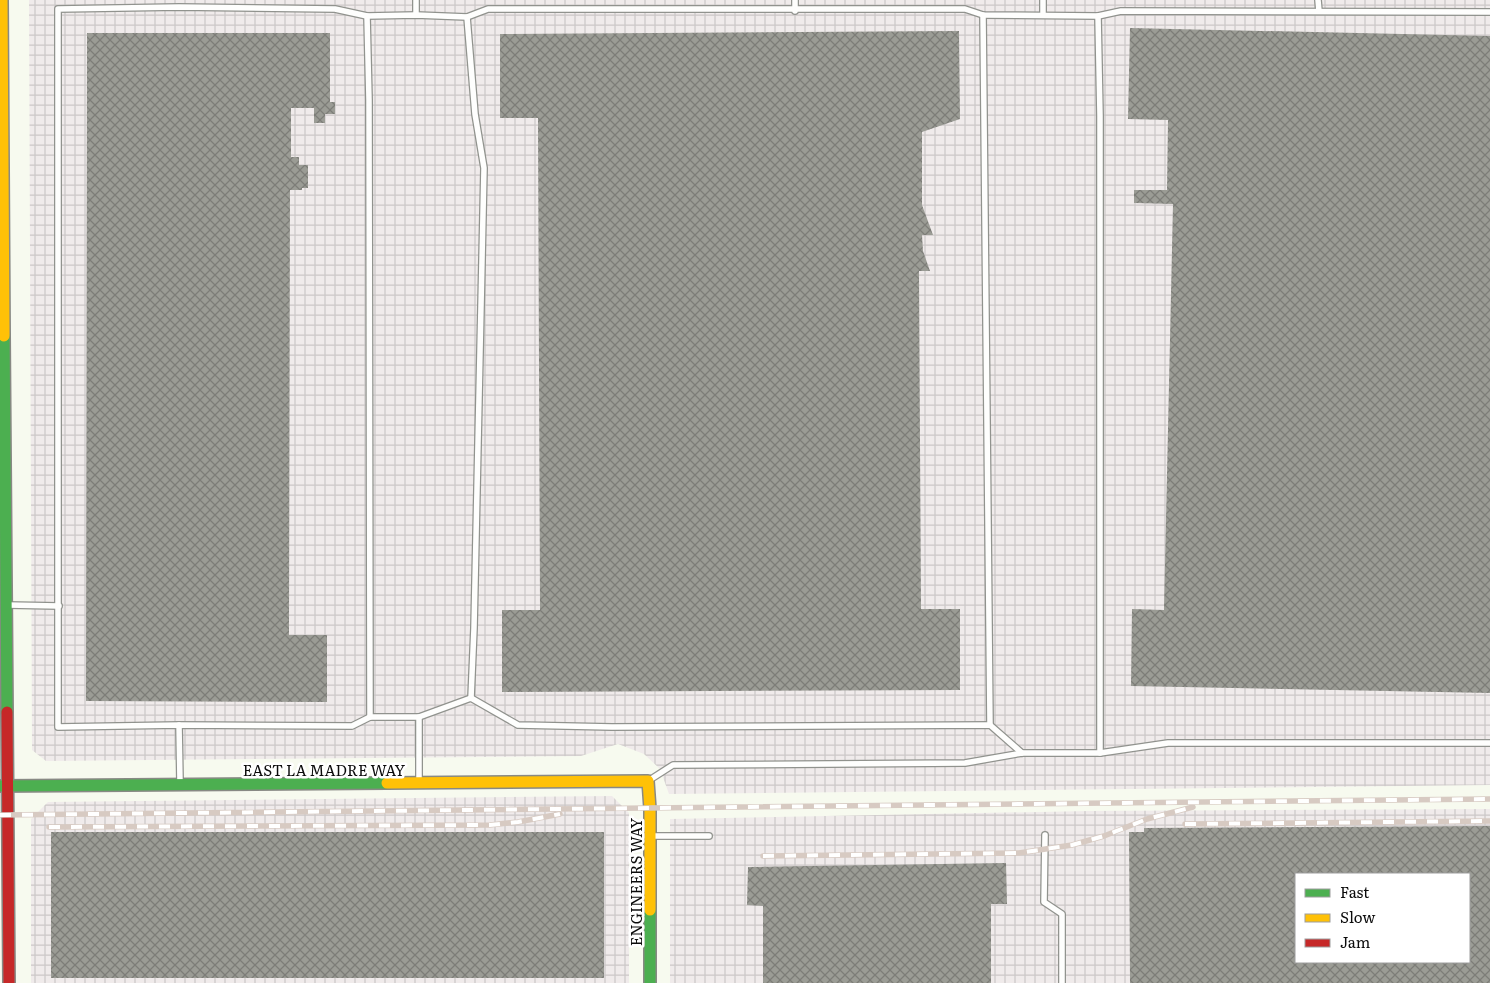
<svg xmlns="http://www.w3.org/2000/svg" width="1490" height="983" viewBox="0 0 1490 983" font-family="Literata,serif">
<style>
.industrial{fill:url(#industrial-grid);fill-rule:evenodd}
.building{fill:url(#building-cross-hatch);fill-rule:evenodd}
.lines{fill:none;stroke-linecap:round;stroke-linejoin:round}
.lane-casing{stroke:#91938e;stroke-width:8}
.fast-casing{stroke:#888984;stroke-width:14}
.slow-casing{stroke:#888984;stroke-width:14}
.jam-casing{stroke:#888984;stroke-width:14}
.lane{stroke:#fefefd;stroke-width:5.5}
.fast{stroke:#4caf50;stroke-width:11}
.slow{stroke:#ffc107;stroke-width:11}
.jam{stroke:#c62828;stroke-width:11}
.rail-casing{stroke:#d7cac2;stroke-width:5.5}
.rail{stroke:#fff;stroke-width:4;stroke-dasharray:11;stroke-linecap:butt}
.labels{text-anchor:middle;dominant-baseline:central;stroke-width:5;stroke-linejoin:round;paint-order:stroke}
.street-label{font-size:15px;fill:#0b0b0b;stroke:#fff}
</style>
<defs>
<pattern id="industrial-grid" width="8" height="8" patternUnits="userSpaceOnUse" patternTransform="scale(1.25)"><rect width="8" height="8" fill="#f0ebeb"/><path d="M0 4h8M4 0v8" fill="none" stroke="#ccc8c8"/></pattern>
<pattern id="building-cross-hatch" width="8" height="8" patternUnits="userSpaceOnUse" patternTransform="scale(1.25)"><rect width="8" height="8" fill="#9b9c95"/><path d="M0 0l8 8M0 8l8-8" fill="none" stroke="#7d7d78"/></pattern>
</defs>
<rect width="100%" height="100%" fill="#f7faef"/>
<g class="industrial">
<path d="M29,0H1490V785L669,794L660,769L644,754L618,744L581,756L46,761L32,750Z"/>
<path d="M612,796L629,813V983H31V819L48,802Z"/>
<path d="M1490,809V983H670V819L1089,811ZM1296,874H1469V962H1296Z"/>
</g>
<g class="building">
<path d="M1130,28L1490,36V693L1131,686L1132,609L1164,610L1173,204L1134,203V190H1167L1168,120L1128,119Z"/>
<path d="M959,31L960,119L922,132V205L933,235H922L923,251L930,271H919L921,609H960V690L502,692V610H540L538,118H500V34Z"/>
<path d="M87,33H330V102H335V114H325V123H314V108H291V157H299V165H308V188H302V190H290L289,635H327V702L86,701Z"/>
<path d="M1490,826V983H1130L1129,832H1144V828ZM1296,874H1469V962H1296Z"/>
<rect x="51" y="832" width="553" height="146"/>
<path d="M1006,863L1007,904H991V983H763V906L747,905L748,867Z"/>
</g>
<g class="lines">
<g class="lane-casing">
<g id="lane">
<path d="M416,0V15"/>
<path d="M795,0V11"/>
<path d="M1318,0L1319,11"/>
<path d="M983,15L990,725"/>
<path d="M1043,15V0"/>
<path d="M367,16L369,100L370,717"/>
<path d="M1098,16L1100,116V753"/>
<path d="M467,17L475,114L484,168L474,628L471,698"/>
<path d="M7,605L59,606"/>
<path d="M179,725L180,782"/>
<path d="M1022,753L990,725L612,727L518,725L471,698L419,717H370L352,726L179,725L58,727V9L179,7L335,9L367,16L416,15L467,17L488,9H965L983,15L1098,16L1121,11L1490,12"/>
<path d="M419,781V717"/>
<path d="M648,781L673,765L965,763L1022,753H1100L1168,743H1490"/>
<path d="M1045,835L1044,902L1062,914V983"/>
<path d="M652,836H709"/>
</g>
</g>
<g class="fast-casing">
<g id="fast">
<path d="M4,336L7,712"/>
<path d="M0,786L387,783"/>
<path d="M650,910V983"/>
</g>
</g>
<g class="slow-casing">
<g id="slow">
<path d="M2,0L4,336"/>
<path d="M387,783L648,781L650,809V910"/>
</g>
</g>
<g class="jam-casing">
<path id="jam" d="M7,712L9,983"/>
</g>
<use href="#lane" class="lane"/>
<use href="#fast" class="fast"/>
<use href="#slow" class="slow"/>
<use href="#jam" class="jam"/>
<g class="rail-casing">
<g id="rail">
<path d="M0,815L1490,799"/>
<path d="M1185,824L1490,821"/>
<path d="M49,827L490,825L518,822L560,814"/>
<path d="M763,856L1019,853L1072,845L1104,836L1147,819L1193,807"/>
</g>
</g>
<use href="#rail" class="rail"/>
</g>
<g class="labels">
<g class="street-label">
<text x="324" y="769">EAST LA MADRE WAY</text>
<text transform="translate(635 882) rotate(-90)">ENGINEERS WAY</text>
</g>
</g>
<rect x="1295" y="873" width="175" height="90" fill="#ffffff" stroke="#9d9d9d"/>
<rect x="1305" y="889" width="25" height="8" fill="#4caf50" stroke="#9d9d9d"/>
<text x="1340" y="898" font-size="15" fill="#0b0b0b">Fast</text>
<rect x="1305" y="914" width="25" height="8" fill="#ffc107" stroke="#9d9d9d"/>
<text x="1340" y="923" font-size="15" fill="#0b0b0b">Slow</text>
<rect x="1305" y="939" width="25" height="8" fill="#c62828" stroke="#9d9d9d"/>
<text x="1340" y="948" font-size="15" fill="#0b0b0b">Jam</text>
</svg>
